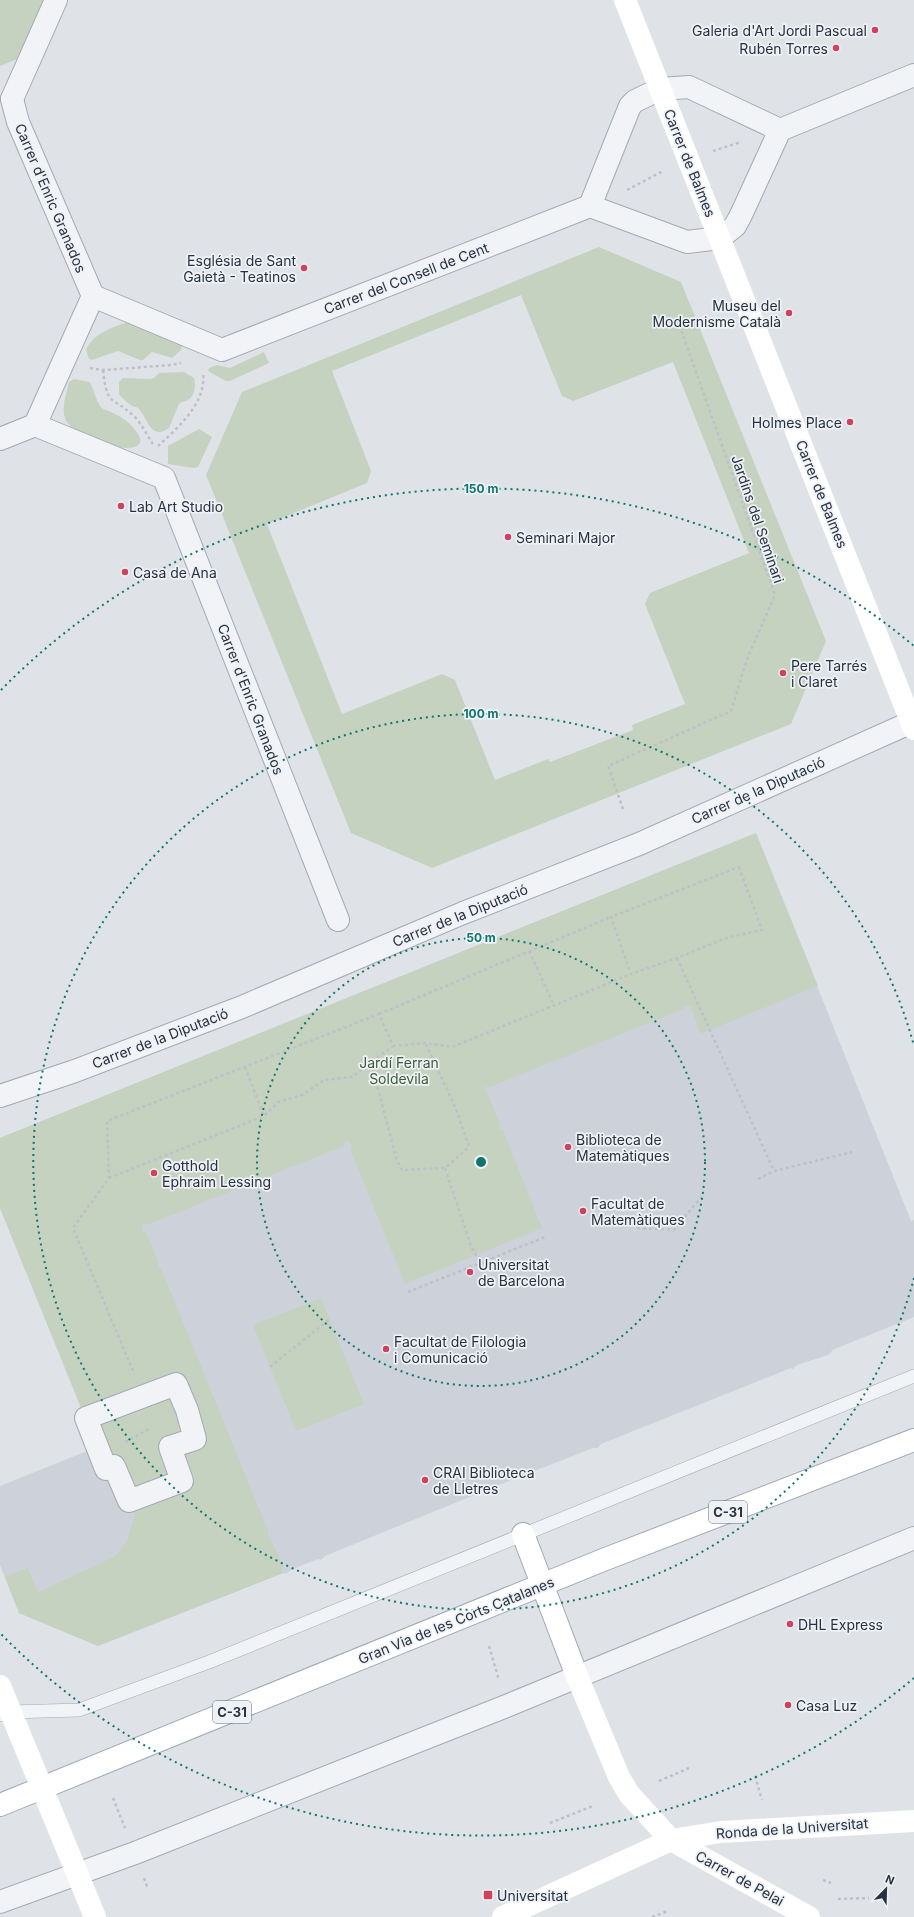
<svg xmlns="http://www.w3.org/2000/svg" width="914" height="1917" viewBox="0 0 914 1917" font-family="Inter,sans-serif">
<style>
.built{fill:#cdd2da}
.green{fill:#c5d2c0;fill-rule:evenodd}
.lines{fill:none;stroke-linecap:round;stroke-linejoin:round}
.lane-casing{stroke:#a4aab2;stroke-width:14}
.street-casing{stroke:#a4aab2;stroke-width:24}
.primary-casing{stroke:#9ea8b4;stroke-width:24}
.path{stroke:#bdc1c7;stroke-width:2.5;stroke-dasharray:3 3;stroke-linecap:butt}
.lane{stroke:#f1f3f7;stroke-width:13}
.street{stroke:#f1f3f7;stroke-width:22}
.secondary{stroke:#fff;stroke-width:22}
.primary{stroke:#fff;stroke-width:22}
.ring{fill:none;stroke:#0f766e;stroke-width:2;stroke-dasharray:2 4}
.poi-dot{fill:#cf425d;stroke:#eef2f6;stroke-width:1.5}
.labels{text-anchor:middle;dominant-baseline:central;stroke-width:3.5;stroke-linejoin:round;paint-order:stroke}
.shield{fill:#eef2f6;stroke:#636b76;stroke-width:1}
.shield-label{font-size:13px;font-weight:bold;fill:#28313f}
.poi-label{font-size:14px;fill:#28313f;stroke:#eef2f6;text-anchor:start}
.street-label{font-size:14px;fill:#28313f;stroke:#eef2f6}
.park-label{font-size:14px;fill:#3e5b35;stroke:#eef2f6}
.centre{fill:#0f766e;stroke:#eef2f6;stroke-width:2}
.ring-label{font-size:12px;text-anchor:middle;font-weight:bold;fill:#0f766e;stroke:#eef2f6;stroke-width:3.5;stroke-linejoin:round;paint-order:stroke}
</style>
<rect width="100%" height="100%" fill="#dfe3e8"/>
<path class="built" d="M756,833L911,1221L914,1220V1317L832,1350L831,1353L828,1355L797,1365L793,1369L791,1368L601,1444L598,1448H593L524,1475L523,1478H516L325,1556L321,1560L318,1559L291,1570L286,1574L283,1573L98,1646L19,1613L0,1565V1486L97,1447L0,1208V1138Z"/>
<g class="green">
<path d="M0,0H44L20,58L0,66Z"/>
<path d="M599,247L681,282L826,641L791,724L432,868L351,833L206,475L242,392ZM521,295L562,396L573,401L673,362L749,553L650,593L645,604L685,704L632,725L633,730L550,762L548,759L495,780L455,680L442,674L342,714L267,524L367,483L371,471L332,371Z"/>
<path d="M132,322L180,343L182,345L181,350L172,358L152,352L143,360H140L118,351L92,360L89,359L86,350C92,334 117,324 132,322Z"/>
<path d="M264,352L269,363L230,381H226L208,371L209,368L217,365L230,368Z"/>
<path d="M184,372L194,378C196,385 195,396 188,400C185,402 182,401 179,404L169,428C151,441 148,419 139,409C137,406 134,408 131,405C127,403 122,398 119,394V382L123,378L150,379L154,378L159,373Z"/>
<path d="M74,379L89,382C95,389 95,400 101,407C102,409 106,410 109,411C119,416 128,420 135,430C137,433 139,435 140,438C145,461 72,440 65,418C61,407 67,393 69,382Z"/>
<path d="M199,429L212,437L198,467L194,468L168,464V446Z"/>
<path d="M756,833L818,986L700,1034L691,1006H685L684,1009L490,1087H485V1092L488,1094L499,1122L500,1129L503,1130L542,1228L405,1284L350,1149L352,1145L348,1141L344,1142V1146L149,1224H143L142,1231L146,1232L158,1261V1266L161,1268L269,1533L268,1536L271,1539L283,1567L282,1570L283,1573L98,1646L19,1613L5,1577L28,1568L38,1592L114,1557L127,1541L135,1513L97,1447L0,1208V1138Z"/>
<path d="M321,1298L364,1404L296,1431L253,1325Z"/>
</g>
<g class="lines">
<g class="lane-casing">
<path id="lane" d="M0,1715L10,1712L79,1710L209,1662L914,1376"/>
</g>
<g class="street-casing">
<g id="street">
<path d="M12,99L18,122L93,296"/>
<path d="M12,99L56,0"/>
<path d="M590,206L630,106L635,101L660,89L689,87L780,130"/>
<path d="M93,296L222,350L590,206L687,242L720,238L735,226L741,215L780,130L914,75"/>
<path d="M35,425L164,478L338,920"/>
<path d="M0,439L35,425L93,296"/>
<path d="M0,1096L75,1071L242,1007L463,913L639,844L914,721"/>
<path d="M176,1384L187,1410L195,1439L170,1447L182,1481L129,1501L114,1466L106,1469L86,1418Z"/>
<path d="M0,1902L135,1853L504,1707L914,1538"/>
</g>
</g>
<g class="primary-casing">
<g id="primary">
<path d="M523,1534L577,1676"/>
<path d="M0,1805L603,1560L914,1440"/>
</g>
</g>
<g class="path">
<path d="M713,151L741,142"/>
<path d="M627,190L663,171"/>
<path d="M90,368L103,370L172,365L181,363"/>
<path d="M103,370C107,407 111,395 134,416C141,423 147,435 153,444"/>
<path d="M158,446C179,427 207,402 203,372"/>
<path d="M623,809L608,766L731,711L747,659L775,595L678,321"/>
<path d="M739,867L762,930L726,938L677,958L631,974L611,917Z"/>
<path d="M529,951L554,1005"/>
<path d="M677,958L774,1171"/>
<path d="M379,1014L611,917"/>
<path d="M426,1044L456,1109L469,1147L445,1168L471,1246L480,1263"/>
<path d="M393,1046L426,1043L452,1047L631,974"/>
<path d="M245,1067L264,1116"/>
<path d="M109,1178L264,1116L278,1102L302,1095L324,1080L352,1077L371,1062"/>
<path d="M758,1179L774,1171L852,1152"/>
<path d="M637,1228L674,1230L703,1195"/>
<path d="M408,1292L545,1237"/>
<path d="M270,1367L330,1319"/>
<path d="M133,1371L73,1228L109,1178L107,1121L379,1014L393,1046L371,1062L397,1161L402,1170L445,1168"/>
<path d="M125,1442L149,1429"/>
<path d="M489,1646L499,1680"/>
<path d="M755,1776L762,1800"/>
<path d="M659,1781L689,1768"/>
<path d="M113,1798L125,1828"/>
<path d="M550,1823L593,1806"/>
<path d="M144,1878L148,1889"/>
<path d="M823,1880L831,1883"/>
<path d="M838,1899L869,1898"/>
<path d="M652,1917L668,1911"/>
</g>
<use href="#lane" class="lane"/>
<use href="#street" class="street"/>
<g class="secondary">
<path d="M625,0L914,729"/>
<path d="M577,1676L619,1777L629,1794L671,1840L809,1917"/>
<path d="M0,1686L95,1917"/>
<path d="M503,1917L671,1840L721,1832L914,1821"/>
</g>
<use href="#primary" class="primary"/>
</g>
<g class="ring">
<circle cx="481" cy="1162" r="224"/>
<path d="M914 1278A448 448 0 1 1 914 1046"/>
<path d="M914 1678A673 673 0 0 1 1 1634M1 690A673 673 0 0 1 914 646"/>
</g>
<g class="poi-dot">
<circle cx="875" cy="30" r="4"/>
<circle cx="836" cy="48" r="4"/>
<circle cx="304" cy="268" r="4"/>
<circle cx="789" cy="313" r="4"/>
<circle cx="850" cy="422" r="4"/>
<circle cx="121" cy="506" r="4"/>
<circle cx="508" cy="537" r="4"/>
<circle cx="125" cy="572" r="4"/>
<circle cx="783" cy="673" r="4"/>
<circle cx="568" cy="1147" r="4"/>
<circle cx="154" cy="1173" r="4"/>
<circle cx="583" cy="1211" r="4"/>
<circle cx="470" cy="1272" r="4"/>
<circle cx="386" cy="1349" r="4"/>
<circle cx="425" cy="1480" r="4"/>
<circle cx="790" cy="1624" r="4"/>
<circle cx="788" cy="1705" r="4"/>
<rect x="483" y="1890" width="10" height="10" rx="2"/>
</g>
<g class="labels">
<g class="shield">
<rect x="709" y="1501" width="38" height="22" rx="3"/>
<rect x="213" y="1701" width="38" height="22" rx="3"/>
</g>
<g class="shield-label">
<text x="728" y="1512">C-31</text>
<text x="232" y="1712">C-31</text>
</g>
<g class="poi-label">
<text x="867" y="30" text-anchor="end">Galeria d'Art Jordi Pascual</text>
<text x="828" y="48" text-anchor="end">Rubén Torres</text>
<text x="296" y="260" text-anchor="end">Església de Sant<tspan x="296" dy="16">Gaietà - Teatinos</tspan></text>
<text x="781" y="305" text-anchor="end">Museu del<tspan x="781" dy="16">Modernisme Català</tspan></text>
<text x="842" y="422" text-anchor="end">Holmes Place</text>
<text x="129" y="506">Lab Art Studio</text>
<text x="516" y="537">Seminari Major</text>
<text x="133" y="572">Casa de Ana</text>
<text x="791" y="665">Pere Tarrés<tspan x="791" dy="16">i Claret</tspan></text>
<text x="576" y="1139">Biblioteca de<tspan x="576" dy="16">Matemàtiques</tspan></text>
<text x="162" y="1165">Gotthold<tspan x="162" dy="16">Ephraim Lessing</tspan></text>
<text x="591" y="1203">Facultat de<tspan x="591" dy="16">Matemàtiques</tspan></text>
<text x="478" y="1264">Universitat<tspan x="478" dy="16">de Barcelona</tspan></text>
<text x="394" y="1341">Facultat de Filologia<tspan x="394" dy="16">i Comunicació</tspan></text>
<text x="433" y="1472">CRAI Biblioteca<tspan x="433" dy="16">de Lletres</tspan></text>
<text x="798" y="1624">DHL Express</text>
<text x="796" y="1705">Casa Luz</text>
<text x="497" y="1895">Universitat</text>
</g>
<g class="street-label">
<text transform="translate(690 163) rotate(68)">Carrer de Balmes</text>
<text transform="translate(51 198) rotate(67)">Carrer d'Enric Granados</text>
<text transform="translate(406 278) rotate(-21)">Carrer del Consell de Cent</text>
<text transform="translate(822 494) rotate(68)">Carrer de Balmes</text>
<text transform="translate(758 519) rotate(71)">Jardins del Seminari</text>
<text transform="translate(251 699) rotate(69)">Carrer d'Enric Granados</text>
<text transform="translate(758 790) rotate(-24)">Carrer de la Diputació</text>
<text transform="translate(460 915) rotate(-22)">Carrer de la Diputació</text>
<text transform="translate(160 1038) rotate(-21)">Carrer de la Diputació</text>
<text transform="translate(456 1620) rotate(-22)">Gran Via de les Corts Catalanes</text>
<text transform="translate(792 1828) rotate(-4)">Ronda de la Universitat</text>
<text transform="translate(740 1878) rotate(29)">Carrer de Pelai</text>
</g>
<g class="park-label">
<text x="399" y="1062">Jardí Ferran<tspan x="399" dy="16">Soldevila</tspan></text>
</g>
</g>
<circle cx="481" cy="1162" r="6" class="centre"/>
<g class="ring-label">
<text x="481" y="493">150 m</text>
<text x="481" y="718">100 m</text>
<text x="481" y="942">50 m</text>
</g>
<g transform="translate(886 1889) rotate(23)" stroke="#eef2f6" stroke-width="3" paint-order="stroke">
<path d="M0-3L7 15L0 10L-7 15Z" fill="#28313f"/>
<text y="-6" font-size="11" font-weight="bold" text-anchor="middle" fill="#28313f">N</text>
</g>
</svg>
